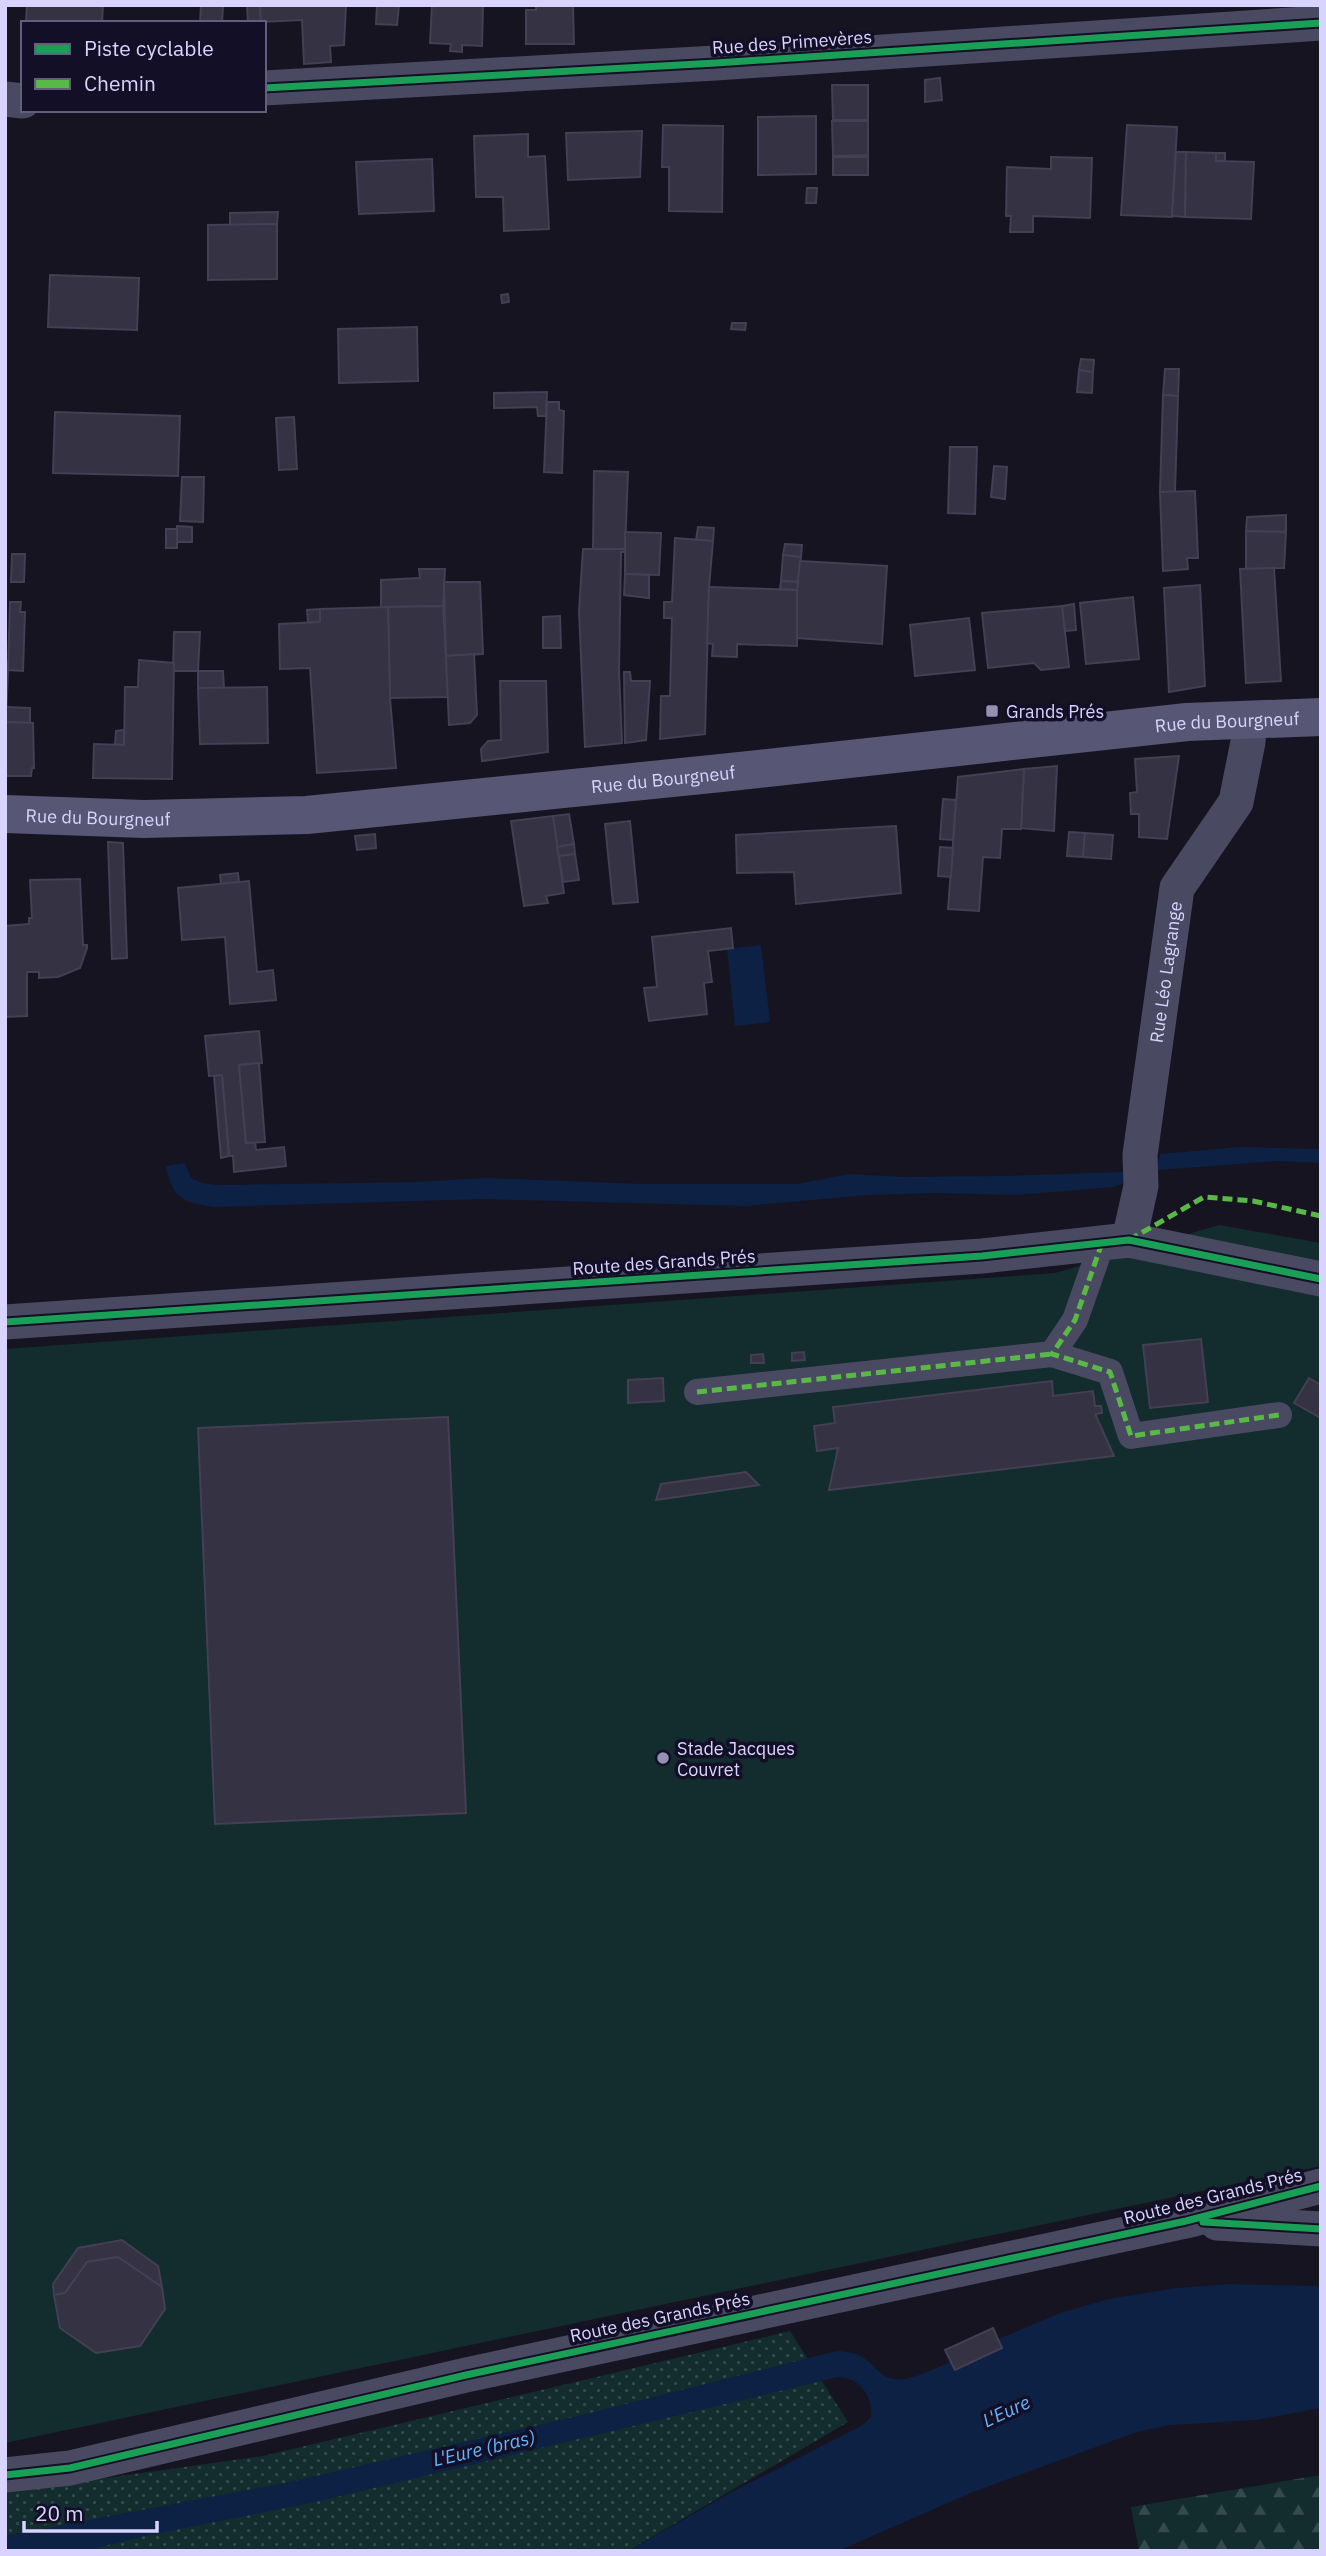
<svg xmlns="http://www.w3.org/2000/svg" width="1326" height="2556" viewBox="0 0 1326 2556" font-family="'IBM Plex Sans',sans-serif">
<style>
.green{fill:#132c2d}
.forest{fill:url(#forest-firs)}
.park{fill:url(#park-dots)}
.water{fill:#0d2144}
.building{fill:#343243;stroke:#433f54;stroke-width:2}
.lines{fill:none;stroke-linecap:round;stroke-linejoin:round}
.pedestrian{stroke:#4a4962;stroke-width:26}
.minor{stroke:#4a4962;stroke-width:35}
.secondary{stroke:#575674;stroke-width:38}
.quiet{stroke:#58b947;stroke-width:5;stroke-dasharray:10 5;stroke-linecap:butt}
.cycleway-casing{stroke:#130f26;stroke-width:11}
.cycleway{stroke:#1a9f57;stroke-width:7}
.poi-dot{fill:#9591b1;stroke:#130f26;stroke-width:2.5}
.labels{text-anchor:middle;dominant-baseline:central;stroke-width:7;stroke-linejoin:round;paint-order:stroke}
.street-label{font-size:18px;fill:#d9d4ff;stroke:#130f26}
.poi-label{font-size:18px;fill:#d9d4ff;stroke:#130f26;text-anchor:start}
.water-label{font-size:19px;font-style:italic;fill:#62b6ff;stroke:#130f26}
</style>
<defs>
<pattern id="forest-firs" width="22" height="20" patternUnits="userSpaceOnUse" patternTransform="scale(1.75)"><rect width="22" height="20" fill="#132c2d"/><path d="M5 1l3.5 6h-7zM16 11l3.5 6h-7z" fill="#354a4c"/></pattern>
<pattern id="park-dots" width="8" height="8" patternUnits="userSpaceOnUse" patternTransform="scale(1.75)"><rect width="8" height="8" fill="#132c2d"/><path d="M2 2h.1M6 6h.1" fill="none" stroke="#354a4c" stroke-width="1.8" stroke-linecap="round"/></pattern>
</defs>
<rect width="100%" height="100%" fill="#161421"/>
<path class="green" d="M1219,1225L1321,1243V2166L5,2443V1349L1055,1273Z"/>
<path class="forest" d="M1321,2475V2551H1139L1131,2507Z"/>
<path class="park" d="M790,2331L848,2422L628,2551H5V2492L263,2456Z"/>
<g class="water">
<path d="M761,945L770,1022L735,1026L727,949Z"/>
<path d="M1240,1147L1321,1149V1163L1277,1161L1159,1170L1114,1187L1016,1195L935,1193L867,1195L745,1206L484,1199L215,1207C184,1203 172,1199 166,1166L185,1163L191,1178L202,1183L217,1185L414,1182L487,1178L644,1184H797L850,1174L903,1177L1003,1176L1123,1172L1160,1158V1154Z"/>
<path d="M1229,2284L1321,2286V2408L1256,2420L1170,2425L1137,2432L973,2492L838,2551H628L730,2493L863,2425L871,2417C874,2397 859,2377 838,2377L315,2502L145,2536L84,2551H5V2536L290,2482L582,2415L837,2351C875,2352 871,2374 893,2379C907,2383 937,2367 951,2362L955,2370L1002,2348L999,2339L1060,2313L1109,2299L1177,2288Z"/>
</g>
<g class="building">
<path d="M27,5H103L102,23L26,21Z"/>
<path d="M201,5L223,6L222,23H200Z"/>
<path d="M247,5H260L261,22L248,23Z"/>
<path d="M260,5H346L344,45L330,46L331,62L304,64L302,20L261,22Z"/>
<path d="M377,5H399L397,25L376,24Z"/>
<path d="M432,5H483L482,46L462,45V52L450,51L451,44L430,43Z"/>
<path d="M536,5H573L574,44H526V10H536Z"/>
<path d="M940,78L942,100L925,102V80Z"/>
<path d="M832,85H868V120H833Z"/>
<path d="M816,116V174L758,175V117Z"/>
<path d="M832,121H868V155L833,156Z"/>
<path d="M663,125L723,126L722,212L669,211V167H662Z"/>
<path d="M1127,125L1177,127L1172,217L1121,215Z"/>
<path d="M642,131L640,177L568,180L566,133Z"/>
<path d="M528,134V157L545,156L549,229L504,231L503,197H476L474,136Z"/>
<path d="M1176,152H1186L1185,217L1172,216Z"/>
<path d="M1186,152L1216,153V161L1254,162L1251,219L1185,217Z"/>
<rect x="1216" y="153" width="9" height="8"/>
<rect x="833" y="157" width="35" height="18"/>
<path d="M1051,157L1092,158L1090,218L1033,216V232H1010L1011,216H1006L1007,167L1051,169Z"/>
<path d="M432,159L434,211L359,214L356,162Z"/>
<path d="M807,188H817L816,203H806Z"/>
<path d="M278,212L277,224L230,225V213Z"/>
<path d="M277,224V279L208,280V225Z"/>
<path d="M50,275L139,278L137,330L48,327Z"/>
<path d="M508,294L509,302L502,303L501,295Z"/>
<path d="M732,323H746L745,330L731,329Z"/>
<path d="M417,327L418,381L339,383L338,329Z"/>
<path d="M1081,359L1094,360L1093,372L1079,370Z"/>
<path d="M1165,369H1179L1178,396L1163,395Z"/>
<path d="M1079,370L1093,372L1092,393L1077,392Z"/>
<path d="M547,392L546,416H538L537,407L494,408V393Z"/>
<path d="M1163,395L1178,396L1175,492H1160Z"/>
<path d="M547,402H559V410L564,411L562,473L544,472Z"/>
<path d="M55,412L180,416L178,476L53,473Z"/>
<path d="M294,417L297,469L279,470L276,418Z"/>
<path d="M950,447H977L975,514L948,513Z"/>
<path d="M994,466L1007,467L1005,499L991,497Z"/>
<path d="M594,471L628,472L625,549H593Z"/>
<path d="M182,477H204L203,522L180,521Z"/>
<path d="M1195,491L1198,558H1187L1188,569L1163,571L1160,492Z"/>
<path d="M1286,515V532L1246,531L1247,517Z"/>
<path d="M177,526L192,527V542H177Z"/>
<path d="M698,527L714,528L713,541L696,540Z"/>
<rect x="166" y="529" width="11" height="19"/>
<path d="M1246,531L1286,532L1284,568L1246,569Z"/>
<path d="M625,532L661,533L659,575L625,574Z"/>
<path d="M675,538L713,541L709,587L705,734L660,739L661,696H670L672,618H664V602H672Z"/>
<path d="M785,544L802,545L801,557L783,555Z"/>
<path d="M583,549H625V552H621L619,671L622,743L585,747L579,611Z"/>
<path d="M12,554H25L24,582H11Z"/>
<path d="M783,555L801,557L798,582L781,581Z"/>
<path d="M800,561L887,566L882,644L797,638V590Z"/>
<path d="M1274,568L1281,681L1246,683L1240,569Z"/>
<path d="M419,569H445L443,606L381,607V580L420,578Z"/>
<path d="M625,574L649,575V598L624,595Z"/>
<path d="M781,581L798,582L797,590L780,589Z"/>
<path d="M444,582H480L483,654L446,656Z"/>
<path d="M1200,585L1205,686L1169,692L1164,588Z"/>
<path d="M709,587L797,590V646L737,644V657L712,656L713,644L707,643Z"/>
<path d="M1133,597L1139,659L1086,664L1080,603Z"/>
<path d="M10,602H21L20,612H25L23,671L8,670Z"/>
<path d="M1074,604L1076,630L1065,631L1062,606Z"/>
<path d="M443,606L448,697L390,698L388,607Z"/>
<path d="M1062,606L1069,667L1041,670L1034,663L988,668L982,613Z"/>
<path d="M388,607L390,698L396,768L317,773L310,668L280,669L279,624L320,622V609Z"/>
<path d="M320,609V622H308L307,610Z"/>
<path d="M560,616L561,648H543V617Z"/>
<path d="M969,618L975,670L915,676L910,625Z"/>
<path d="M174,632H200L198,671H173Z"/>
<path d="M474,654L477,715L470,723L449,725L446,656Z"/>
<path d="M139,660L174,663L172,779L93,778L94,744L124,745L125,687H138Z"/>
<path d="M5,662H8V670L5,743Z"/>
<path d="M198,671H223L224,688H198Z"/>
<path d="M624,672H630L631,681H650L646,740L625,743Z"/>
<path d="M500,681H546L548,752L482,761L481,749L488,741L501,740Z"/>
<path d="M267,687L268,743L200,744L198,688Z"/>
<path d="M6,707L30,708V723L6,722Z"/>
<path d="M6,722L33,723L34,768H32L31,776H5Z"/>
<path d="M124,730V745L115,744L116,731Z"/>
<path d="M1179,756L1167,839L1139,837V814H1131L1130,793L1137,792L1135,759Z"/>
<path d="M1057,766L1054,831L1021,828L1024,769Z"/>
<path d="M1024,769L1021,829H1002L1000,858L983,857L979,911L948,909L958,777Z"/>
<path d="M943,799L956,800L953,840L940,839Z"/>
<path d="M569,814L574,844L557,847L553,816Z"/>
<path d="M553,816L564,893L546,896L548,903L524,906L511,821Z"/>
<path d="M630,821L638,902L613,904L605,824Z"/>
<path d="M896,826L901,893L796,904L794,872L737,873L736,835Z"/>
<path d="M1069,832L1085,833L1083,857L1067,856Z"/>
<path d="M1085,833L1113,835L1111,859L1083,857Z"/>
<path d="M375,834L376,848L357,850L355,836Z"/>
<path d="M108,842L123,843L127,958L112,959Z"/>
<path d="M574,844L575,854L559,856L557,847Z"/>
<path d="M940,847L953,848L951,877L938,876Z"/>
<path d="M575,854L579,880L563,882L559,856Z"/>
<path d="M238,873L239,882L221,884L220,875Z"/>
<path d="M80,879L83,945H87V948L80,968L58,977L39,978V972H27V1016L5,1017V926L29,924V918H32L30,880Z"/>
<path d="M249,881L257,972L273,970L276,1000L230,1004L225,937L182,940L178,888Z"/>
<path d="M731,928L733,948L708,951L712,982L704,983L707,1014L649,1021L644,988L657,987L652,937Z"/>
<path d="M259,1031L262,1063L239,1065L246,1143L255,1142L256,1150L284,1147L286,1166L234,1172L233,1156H229L222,1075L209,1076L205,1036Z"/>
<path d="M259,1063L265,1142L246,1143L239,1065Z"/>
<path d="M222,1075L229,1156L221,1158L214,1076Z"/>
<path d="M1201,1339L1208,1402L1150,1408L1143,1345Z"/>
<path d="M804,1352L805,1360L792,1361V1353Z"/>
<path d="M763,1354L764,1363H751V1355Z"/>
<path d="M663,1378L664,1401L628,1403V1380Z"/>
<path d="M1309,1378L1321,1385V1418L1294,1403Z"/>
<path d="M1052,1381L1053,1396L1093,1391L1095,1406H1101L1102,1413L1096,1414V1416L1114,1456L829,1490L838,1448L817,1451L814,1426L835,1423L833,1407Z"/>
<path d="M448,1417L466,1813L215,1824L198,1428Z"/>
<path d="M746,1472L759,1485L656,1500L661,1484Z"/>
<path d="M122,2240L158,2266L162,2287L118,2257L87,2262L65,2293L54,2295L53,2284L78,2248Z"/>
<path d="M118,2257L162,2287L165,2309L140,2346L96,2353L60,2328L54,2295L65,2293L87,2262Z"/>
<path d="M993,2328L1002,2348L955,2370L945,2350Z"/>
</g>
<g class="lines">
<g class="pedestrian">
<path d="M1102,1243L1075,1320L1052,1354L1110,1372L1131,1436L1279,1415"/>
<path d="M697,1392L1052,1354"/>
</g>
<g class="minor">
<path d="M264,88L716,63L1321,23"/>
<path d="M5,99L23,101"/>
<path id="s1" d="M1129,1240L1141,1186L1140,1155L1177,888L1236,802L1248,742L1250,720"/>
<path d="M5,1322L982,1256L1129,1240L1321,1279"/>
<path d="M1217,2223L1321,2229"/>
<path d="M5,2475L70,2468L466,2375L1186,2221L1321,2186"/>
</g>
<path class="secondary" id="s2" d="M5,814L144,819L307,815L721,773L1187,722L1321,717"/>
<g class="quiet">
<path d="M1129,1240L1204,1197L1253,1201L1321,1216"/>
<path d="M1102,1243L1075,1320L1052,1354L1110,1372L1131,1436L1279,1415"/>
<path d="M697,1392L1052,1354"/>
</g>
<g class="cycleway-casing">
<g id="cycleway">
<path d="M264,88L716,63L1321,23"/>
<path d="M5,1322L982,1256L1129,1240L1321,1279"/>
<path d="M1203,2222L1321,2229"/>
<path d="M5,2475L70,2468L466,2375L1186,2221L1321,2186"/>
</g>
</g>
<use href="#cycleway" class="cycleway"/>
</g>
<g class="poi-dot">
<rect x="985" y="704" width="14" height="14" rx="3.5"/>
<circle cx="663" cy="1758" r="7"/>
</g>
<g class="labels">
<g class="street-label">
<text transform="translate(792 42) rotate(-4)">Rue des Primevères</text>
<text stroke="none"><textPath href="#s2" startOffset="1227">Rue du Bourgneuf</textPath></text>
<text stroke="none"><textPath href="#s2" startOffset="660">Rue du Bourgneuf</textPath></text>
<text stroke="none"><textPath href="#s2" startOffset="93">Rue du Bourgneuf</textPath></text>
<text stroke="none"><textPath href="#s1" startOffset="271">Rue Léo Lagrange</textPath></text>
<text transform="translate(664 1262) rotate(-4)">Route des Grands Prés</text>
<text transform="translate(1213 2196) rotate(-14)">Route des Grands Prés</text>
<text transform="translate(660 2317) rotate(-12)">Route des Grands Prés</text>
</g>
<g class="poi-label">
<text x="1006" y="711">Grands Prés</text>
<text x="677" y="1748">Stade Jacques<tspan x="677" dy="21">Couvret</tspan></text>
</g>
<g class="water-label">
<text transform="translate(1006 2411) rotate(-25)">L'Eure</text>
<text transform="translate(484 2448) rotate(-13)">L'Eure (bras)</text>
</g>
</g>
<rect width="1326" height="2556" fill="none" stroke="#d9d4ff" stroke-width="14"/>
<rect x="21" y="21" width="245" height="91" fill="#130f26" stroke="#625e7d" stroke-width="2"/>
<rect x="35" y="44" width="35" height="10" fill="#1a9f57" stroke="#625e7d" stroke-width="2"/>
<text x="84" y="56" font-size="21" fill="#d9d4ff">Piste cyclable</text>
<rect x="35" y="79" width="35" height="10" fill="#58b947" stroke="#625e7d" stroke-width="2"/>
<text x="84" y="91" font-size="21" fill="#d9d4ff">Chemin</text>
<path d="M24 2521v10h133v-10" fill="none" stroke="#d9d4ff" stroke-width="3.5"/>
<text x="35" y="2521" font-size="21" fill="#d9d4ff" stroke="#130f26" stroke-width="5" paint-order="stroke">20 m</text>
</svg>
